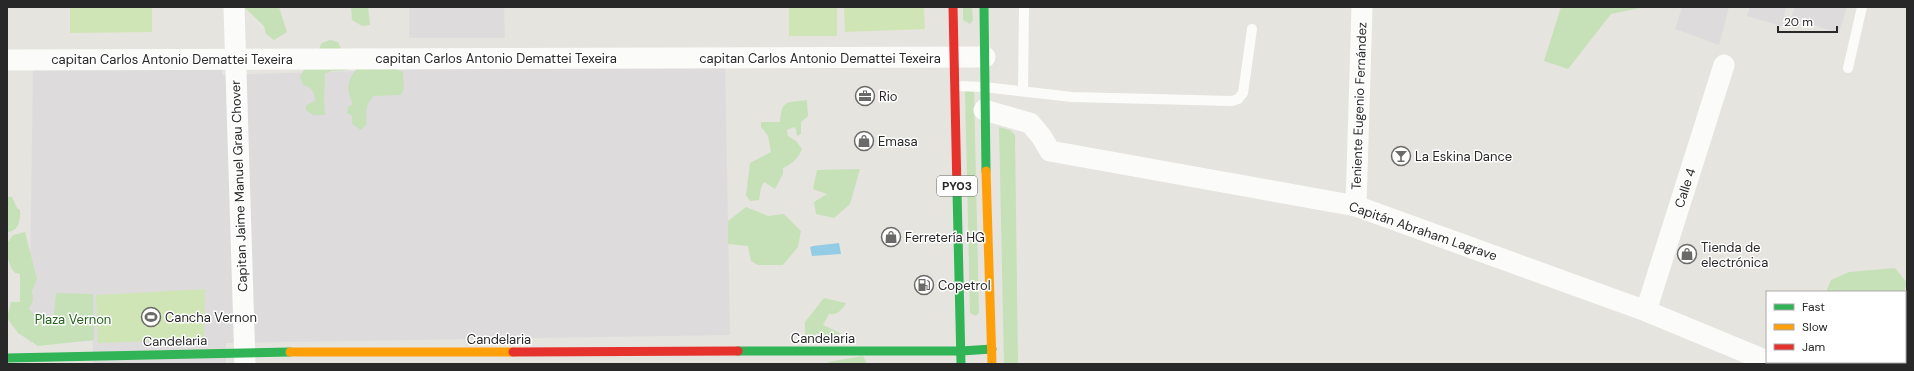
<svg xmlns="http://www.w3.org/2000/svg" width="1914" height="371" viewBox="0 0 1914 371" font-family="'DM Sans',sans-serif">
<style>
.industrial{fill:#dedbdd}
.green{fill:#c6e1b8}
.pitch{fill:#d0e5b6}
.water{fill:#95cce5}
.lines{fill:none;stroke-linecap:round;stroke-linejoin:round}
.lane{stroke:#fbfbfa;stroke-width:10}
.street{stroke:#fbfbfa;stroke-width:21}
.fast{stroke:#30b455;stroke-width:9}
.slow{stroke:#ff9f0a;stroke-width:9}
.jam{stroke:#e5322d;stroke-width:9}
.labels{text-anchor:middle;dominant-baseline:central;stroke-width:3;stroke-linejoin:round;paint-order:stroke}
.shield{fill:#fff;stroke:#686868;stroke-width:1}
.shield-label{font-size:12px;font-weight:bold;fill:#282828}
.street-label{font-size:13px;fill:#282828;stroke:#fff}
.poi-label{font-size:13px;fill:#282828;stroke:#fff;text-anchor:start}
.park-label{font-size:13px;fill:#26611d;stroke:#fff}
</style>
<rect width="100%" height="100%" fill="#e6e4de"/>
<g class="industrial">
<path d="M409,7H504L505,38H409Z"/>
<path d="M1682,7H1729L1719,45L1675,29Z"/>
<path d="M1750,7H1786L1782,26L1747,16Z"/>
<path d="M1795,7H1847L1839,33L1791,18Z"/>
<path d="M725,60L730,335L226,343V364H93V341L29,342L33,69L222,65V75Z"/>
</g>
<g class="green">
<path d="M244,7H279L287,32L274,40L266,34L264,26Z"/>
<path d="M351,7H368L370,25L362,26L352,20Z"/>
<path d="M963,7H972L973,20L970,24L963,20Z"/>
<path d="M1561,7H1645L1611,14L1568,69L1544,61Z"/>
<path d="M330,40L338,42L349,66L348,70L331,71L325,74L324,102L325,115H313L306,110V105L315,101L314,93L309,87L303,85L300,77C306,64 316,56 322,43Z"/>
<path d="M369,58L403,72L404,88L401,95L374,96C365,104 366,113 367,124L361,130L352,124V116L347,113L348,107L353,104C342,82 352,72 369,58Z"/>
<path d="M974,89L979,313L976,316L970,313L965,90Z"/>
<path d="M807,100L808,116L801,122V134L797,136L796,129L794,127L787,130L788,136L796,141L802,149C798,159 792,164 783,168V174L775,189L764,182L761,188L759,200L750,201L746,195L750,163L771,152L768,136L761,127V122H780C782,99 786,103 807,100Z"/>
<path d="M999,127L1010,130L1015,135L1018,364H1004Z"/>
<path d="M860,169L850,204L834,218L816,214L814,202L827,194L813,189L817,170Z"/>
<path d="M7,197H12L17,208L20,210C21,221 18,232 7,232Z"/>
<path d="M746,207L768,216L784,214L801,231L798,247L783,265H758L751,261L748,246L728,244V221Z"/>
<path d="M25,232L37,279L32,291L33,300L29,309L39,321L53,320L56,293L93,294L94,340L38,346L18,333L7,318L11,302H20V274L15,273C7,263 7,254 7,243L13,235Z"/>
<path d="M1895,268L1907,283L1904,292H1826L1831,280L1849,272Z"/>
<path d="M824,298L846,303C842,310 838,315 829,314L823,325L840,333L837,339L821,337L816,333L812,343L805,338V322Z"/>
<path d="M863,356L867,364H828V362Z"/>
<path d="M1836,362H1872L1871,364H1836Z"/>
</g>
<g class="pitch">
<path d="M70,7H152V32L70,33Z"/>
<rect x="789" y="7" width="48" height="29"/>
<path d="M844,7H924L925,29L845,32Z"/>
<path d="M205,289L204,339L98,343L96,295Z"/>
</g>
<path class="water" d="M839,243L841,254L812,256L810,247L813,246Z"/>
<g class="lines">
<g class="lane">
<path d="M1848,68L1862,7"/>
<path d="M955,86L984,87L1072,97L1232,101L1238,99L1243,93L1252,29"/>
<path d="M1023,91L1024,7"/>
</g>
<g class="street">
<path d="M234,7L245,364"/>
<path d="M7,60L985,57"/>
<path d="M984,110L1030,123L1041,136L1050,151L1356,206L1646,311L1767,361"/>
<path d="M1356,206L1362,7"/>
<path d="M1646,311L1724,65"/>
</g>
<g class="fast">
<path d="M984,7L986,171"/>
<path d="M957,191L961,364"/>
<path d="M738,351H961L992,349"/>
<path d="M7,358L290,352"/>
</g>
<g class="slow">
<path d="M986,171L992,364"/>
<path d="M290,352H513"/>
</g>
<g class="jam">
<path d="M953,7L957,191"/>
<path d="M513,352L738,351"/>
</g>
</g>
<defs>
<g id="office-ring" transform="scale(1)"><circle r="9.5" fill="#fff" stroke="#6a6a68" stroke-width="1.5"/><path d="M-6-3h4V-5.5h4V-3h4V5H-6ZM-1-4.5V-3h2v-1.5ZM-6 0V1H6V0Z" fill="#6a6a68"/></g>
<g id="shop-ring" transform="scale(1)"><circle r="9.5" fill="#fff" stroke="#6a6a68" stroke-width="1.5"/><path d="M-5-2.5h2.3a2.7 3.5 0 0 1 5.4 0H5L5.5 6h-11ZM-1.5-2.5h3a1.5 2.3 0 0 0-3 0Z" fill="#6a6a68"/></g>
<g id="bar-ring" transform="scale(1)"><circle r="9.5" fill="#fff" stroke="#6a6a68" stroke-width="1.5"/><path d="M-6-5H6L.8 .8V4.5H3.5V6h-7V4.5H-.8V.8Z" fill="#6a6a68"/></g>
<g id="fuel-ring" transform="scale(1)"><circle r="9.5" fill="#fff" stroke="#6a6a68" stroke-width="1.5"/><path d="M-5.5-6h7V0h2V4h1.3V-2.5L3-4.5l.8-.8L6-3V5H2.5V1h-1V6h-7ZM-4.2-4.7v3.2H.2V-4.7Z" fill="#6a6a68"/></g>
<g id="stadium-ring" transform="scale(1)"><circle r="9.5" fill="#fff" stroke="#6a6a68" stroke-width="1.5"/><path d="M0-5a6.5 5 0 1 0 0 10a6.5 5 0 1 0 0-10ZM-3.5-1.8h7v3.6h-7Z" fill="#6a6a68"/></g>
</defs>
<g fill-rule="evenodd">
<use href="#office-ring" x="865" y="96"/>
<use href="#shop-ring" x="864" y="141"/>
<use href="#bar-ring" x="1401" y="156"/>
<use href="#shop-ring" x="891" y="237"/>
<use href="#shop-ring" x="1687" y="254"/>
<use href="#fuel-ring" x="924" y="285"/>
<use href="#stadium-ring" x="151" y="317"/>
</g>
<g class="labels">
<rect class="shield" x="937" y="176" width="40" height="20" rx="3"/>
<g class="shield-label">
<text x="957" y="186">PY03</text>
</g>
<g class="street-label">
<text x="496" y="58">capitan Carlos Antonio Demattei Texeira</text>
<text x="820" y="58">capitan Carlos Antonio Demattei Texeira</text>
<text x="172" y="59">capitan Carlos Antonio Demattei Texeira</text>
<text transform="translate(1359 106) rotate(-88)">Teniente Eugenio Fernández</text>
<text transform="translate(239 186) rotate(-92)">Capitan Jaime Manuel Grau Chover</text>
<text transform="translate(1685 188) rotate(-72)">Calle 4</text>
<text transform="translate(1423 231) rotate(19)">Capitán Abraham Lagrave</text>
<text x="823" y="338">Candelaria</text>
<text x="499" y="339">Candelaria</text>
<text transform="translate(175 341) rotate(-1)">Candelaria</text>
</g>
<g class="poi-label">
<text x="879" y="96">Rio</text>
<text x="878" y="141">Emasa</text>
<text x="1415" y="156">La Eskina Dance</text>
<text x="905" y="237">Ferretería HG</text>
<text x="1701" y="247">Tienda de<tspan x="1701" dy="15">electrónica</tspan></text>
<text x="938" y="285">Copetrol</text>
<text x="165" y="317">Cancha Vernon</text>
</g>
<g class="park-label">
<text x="73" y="319">Plaza Vernon</text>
</g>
</g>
<rect width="1914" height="371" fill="none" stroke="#282828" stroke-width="16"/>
<rect x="1766" y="291" width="140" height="72" fill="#ffffff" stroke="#a9a9a9"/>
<rect x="1774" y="304" width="20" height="6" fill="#30b455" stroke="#a9a9a9"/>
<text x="1802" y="311" font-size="12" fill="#282828">Fast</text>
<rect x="1774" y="324" width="20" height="6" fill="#ff9f0a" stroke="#a9a9a9"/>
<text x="1802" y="331" font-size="12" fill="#282828">Slow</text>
<rect x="1774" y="344" width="20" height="6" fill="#e5322d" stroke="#a9a9a9"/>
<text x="1802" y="351" font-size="12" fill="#282828">Jam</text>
<path d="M1778 26v6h59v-6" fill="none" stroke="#282828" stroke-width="2"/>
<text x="1784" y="26" font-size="12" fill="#282828" stroke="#ffffff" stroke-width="3" paint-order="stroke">20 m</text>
</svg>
